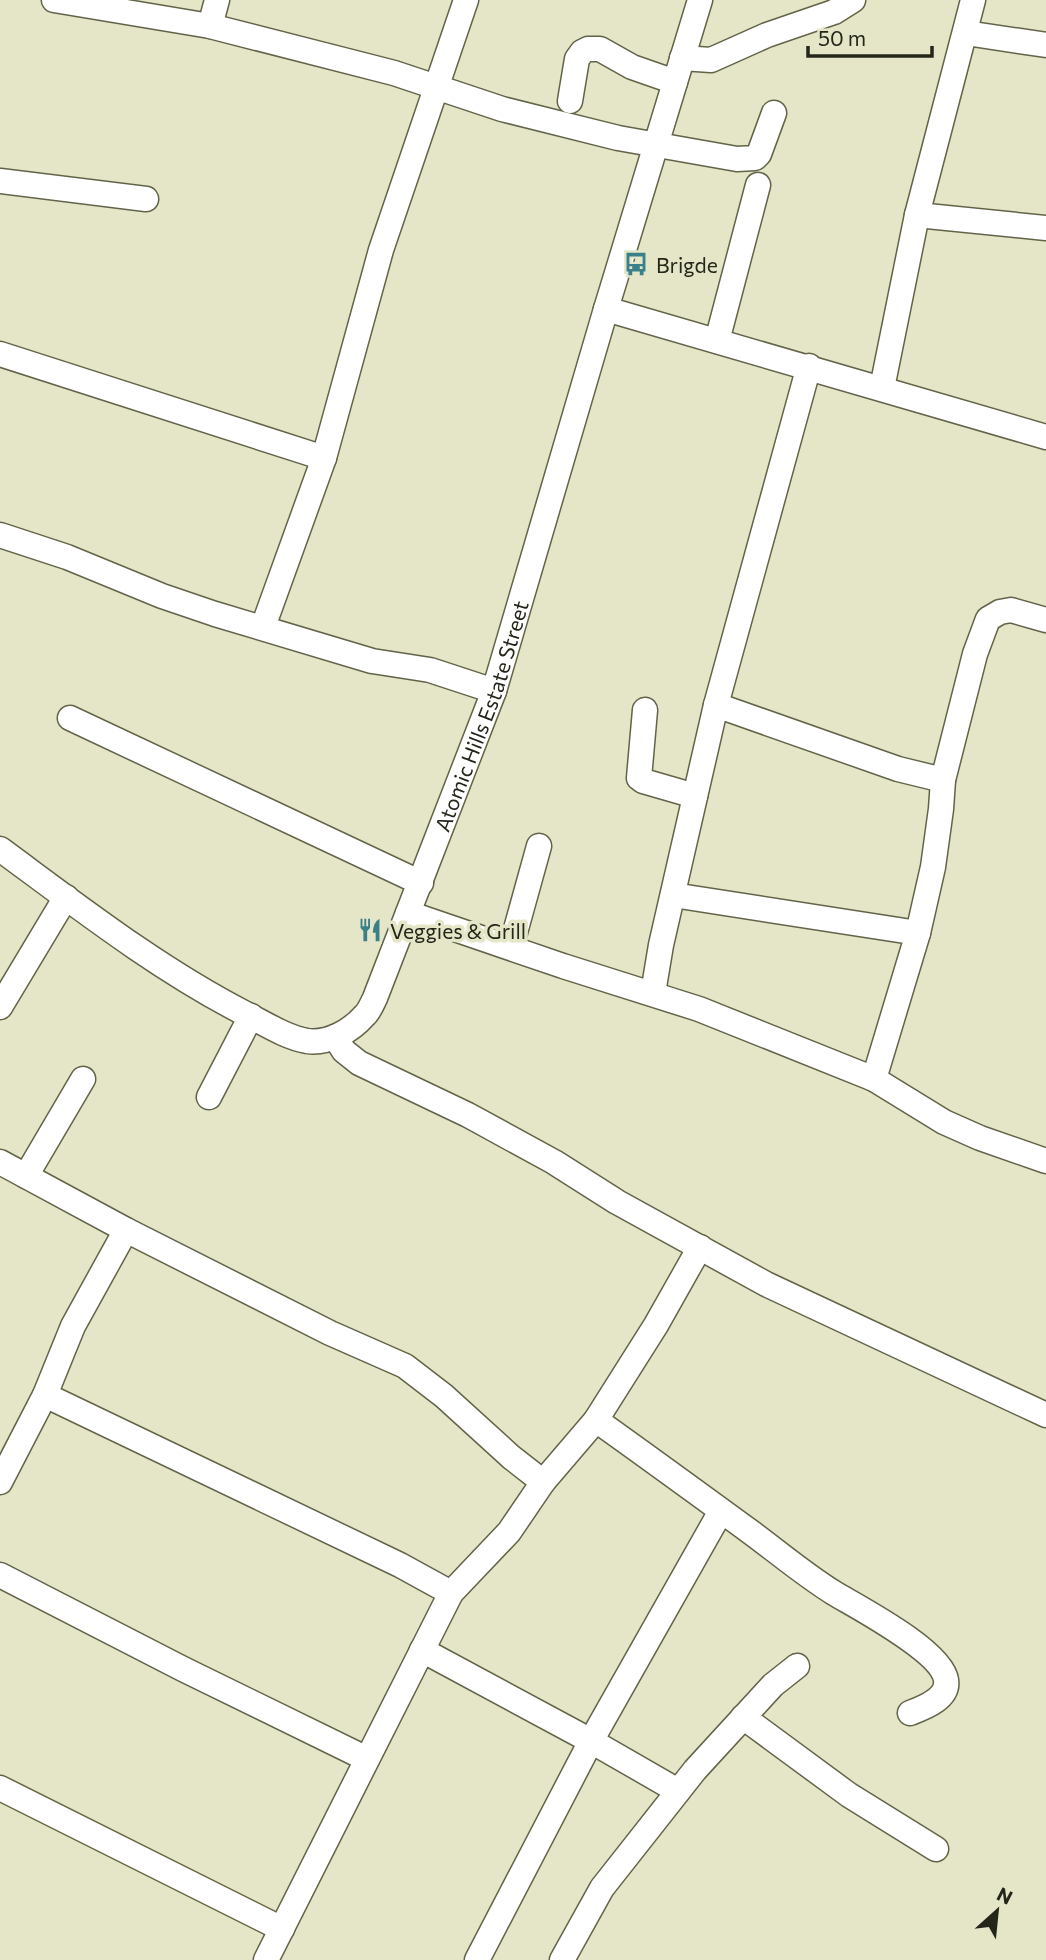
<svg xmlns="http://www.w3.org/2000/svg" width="1046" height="1960" viewBox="0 0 1046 1960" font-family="Commissioner,sans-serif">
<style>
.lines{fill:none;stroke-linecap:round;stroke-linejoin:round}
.minor-casing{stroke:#626348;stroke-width:27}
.minor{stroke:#fff;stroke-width:24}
.labels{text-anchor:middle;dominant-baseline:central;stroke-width:7;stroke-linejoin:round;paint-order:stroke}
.poi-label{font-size:21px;fill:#25261a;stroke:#e4e6c7;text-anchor:start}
.street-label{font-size:21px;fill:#25261a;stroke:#e4e6c7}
</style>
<rect width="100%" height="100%" fill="#e4e6c7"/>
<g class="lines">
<g class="minor-casing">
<g id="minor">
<path d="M54,0L210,26L394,73L502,109L618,138L737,159L755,158L759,154L774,113"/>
<path d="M210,26L217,0"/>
<path d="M966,33L1046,45"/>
<path d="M682,58L711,60L767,35L834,12L853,0"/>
<path d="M570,101L577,59L582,52L588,49H600L632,67L675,82"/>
<path d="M0,181L146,199"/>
<path d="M917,215L1046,228"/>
<path d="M606,309L1046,437"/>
<path d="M717,341L758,185"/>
<path d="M0,354L324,458"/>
<path d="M882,388L917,215L973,0"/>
<path d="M0,535L67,557L162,596L215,614L372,661L430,670L494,691"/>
<path d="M263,627L324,458L381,250L466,0"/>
<path d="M716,705L898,769L943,780"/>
<path d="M645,710L639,778L643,781L695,796"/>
<path d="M70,718L421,883"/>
<path id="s1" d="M0,849C79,907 157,968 244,1013C264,1023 285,1037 307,1041C328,1044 351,1031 364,1016C369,1012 372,1004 375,998L494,691L606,309L700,0"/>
<path d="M673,895L918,933"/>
<path d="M408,913L563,966L699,1009L874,1079L944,1122L980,1138L1046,1161"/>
<path d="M511,947L539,846"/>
<path d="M653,993L661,945L716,705L809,366"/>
<path d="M0,1007L66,897"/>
<path d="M335,1037L344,1051L359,1063L468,1115L554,1162L617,1202L766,1284L1046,1415"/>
<path d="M874,1079L918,933L933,867L941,809L943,780L975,654L988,619L1000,612L1011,610L1046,620"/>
<path d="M209,1097L251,1016"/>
<path d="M0,1162L126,1230L330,1333L405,1366L444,1396L511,1457L543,1482"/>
<path d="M26,1176L83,1079"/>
<path d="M45,1395L400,1565L451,1593"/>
<path d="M596,1420C648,1457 700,1495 752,1533C779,1553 805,1575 834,1593C859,1608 942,1651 946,1680C949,1699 923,1708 910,1713"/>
<path d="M0,1482L45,1395L73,1326L126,1230"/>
<path d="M0,1575L183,1669L367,1759"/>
<path d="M422,1650L591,1741L477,1960"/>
<path d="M743,1717L849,1795L936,1849"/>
<path d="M0,1788L282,1929"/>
<path d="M678,1791L591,1741L721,1511"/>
<path d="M266,1960L451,1593L509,1532L543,1482L596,1420L656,1325L700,1247"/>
<path d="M562,1960L602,1888L695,1770L773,1685L797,1666"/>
</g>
</g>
<use href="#minor" class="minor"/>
</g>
<defs>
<g id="bus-bare" transform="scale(1.89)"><path d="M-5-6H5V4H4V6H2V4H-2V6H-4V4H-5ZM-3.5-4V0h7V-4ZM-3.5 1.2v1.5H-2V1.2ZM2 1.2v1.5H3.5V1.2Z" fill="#39808a" stroke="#e4e6c7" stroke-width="2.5" paint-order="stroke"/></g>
<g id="restaurant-bare" transform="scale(1.89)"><path d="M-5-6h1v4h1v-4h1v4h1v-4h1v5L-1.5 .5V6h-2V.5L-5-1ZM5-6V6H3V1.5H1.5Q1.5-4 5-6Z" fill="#39808a" stroke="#e4e6c7" stroke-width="2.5" paint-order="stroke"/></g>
</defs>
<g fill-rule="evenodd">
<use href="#bus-bare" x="636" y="264"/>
<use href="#restaurant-bare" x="370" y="930"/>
</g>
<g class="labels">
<g class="poi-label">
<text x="656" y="264">Brigde</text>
<text x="390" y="930">Veggies &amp; Grill</text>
</g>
<g class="street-label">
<text stroke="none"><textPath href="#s1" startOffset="751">Atomic Hills Estate Street</textPath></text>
</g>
</g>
<g transform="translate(997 1911) rotate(27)" stroke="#e4e6c7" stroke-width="5" paint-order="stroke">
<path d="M0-5L12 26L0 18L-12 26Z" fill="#25261a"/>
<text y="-10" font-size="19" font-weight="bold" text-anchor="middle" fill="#25261a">N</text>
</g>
<path d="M808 46v10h124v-10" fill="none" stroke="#25261a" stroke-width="3.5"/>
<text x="818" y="46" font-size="21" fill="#25261a" stroke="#e4e6c7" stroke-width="5" paint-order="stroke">50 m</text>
</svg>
